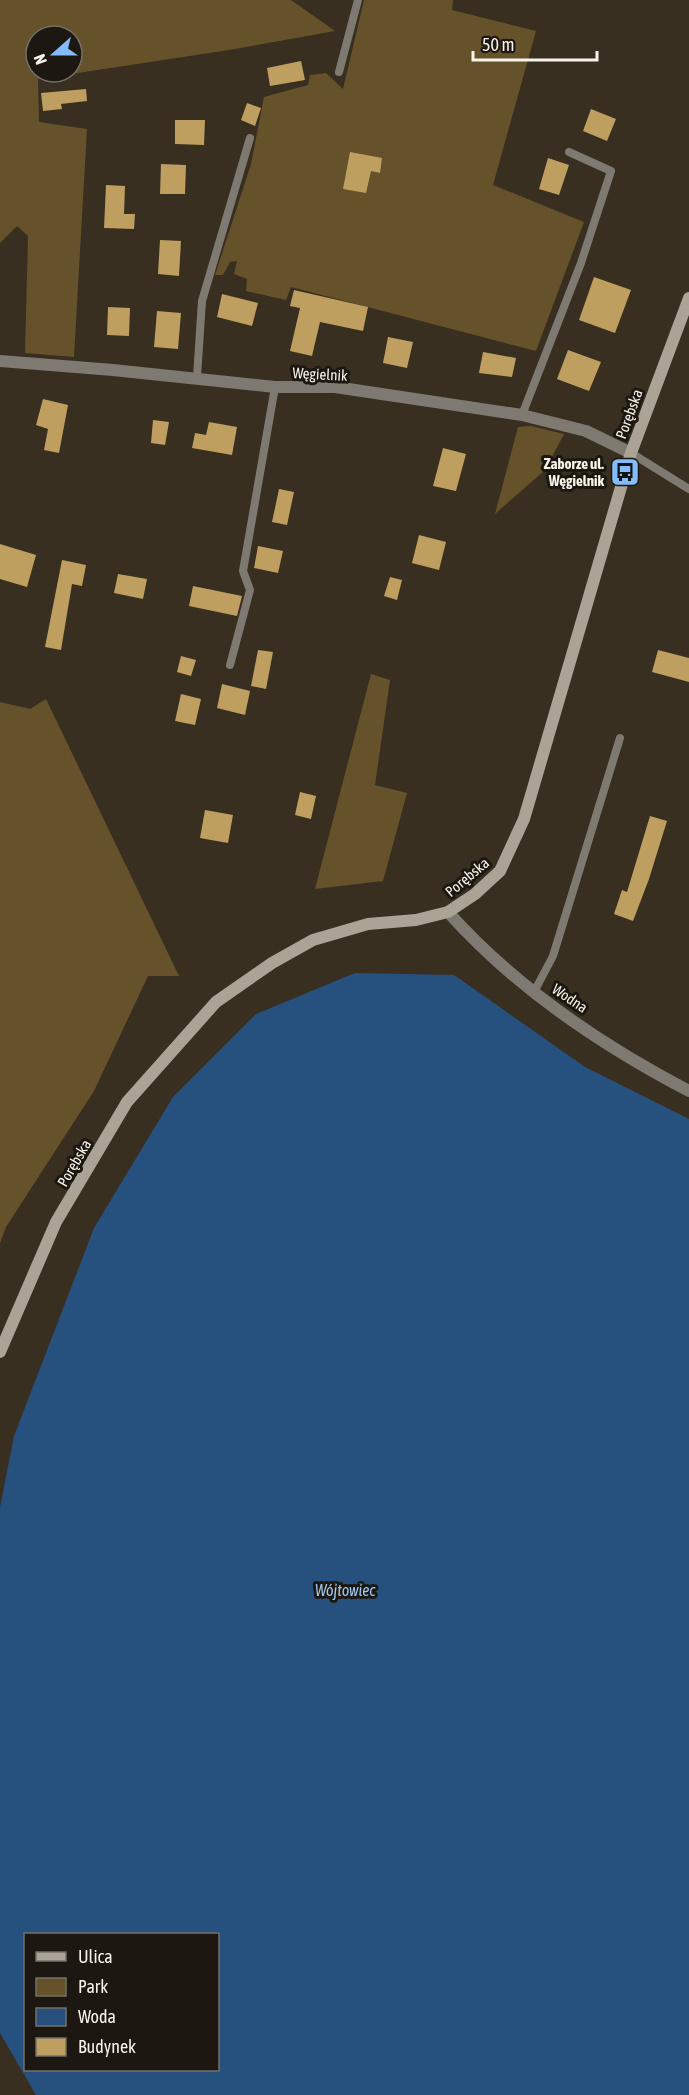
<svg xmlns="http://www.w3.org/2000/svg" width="689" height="2095" viewBox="0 0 689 2095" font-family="'Asap Condensed',sans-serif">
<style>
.green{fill:#65522b;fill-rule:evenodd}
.water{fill:#26517f;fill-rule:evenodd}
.building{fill:#bf9f60}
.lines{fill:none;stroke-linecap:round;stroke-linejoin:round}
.lane{stroke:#7e7a72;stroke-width:8}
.street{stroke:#7e7a72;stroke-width:12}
.secondary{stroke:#aaa396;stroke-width:12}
.labels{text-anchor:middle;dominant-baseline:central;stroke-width:6;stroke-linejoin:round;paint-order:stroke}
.street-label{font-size:15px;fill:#f9f4ea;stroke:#1c1811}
.poi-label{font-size:15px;font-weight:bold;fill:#f9f4ea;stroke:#1c1811;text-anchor:end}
.water-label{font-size:16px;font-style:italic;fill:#a3c8f3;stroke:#1c1811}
</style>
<rect width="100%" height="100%" fill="#382f20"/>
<g class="green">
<path d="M0,0H291L335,31L229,50L38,79L39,122L87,129L74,357L25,353L28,236L17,226L0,243ZM36,36H72V72H36Z"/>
<path d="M364,0H453L452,10L536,31L493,185L584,222L536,351L291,287L286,300L246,291L247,279L234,274L237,261L230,262L223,275H215L251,164L264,97L308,85L310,75L326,73L343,89Z"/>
<path d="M531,426L564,434L545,470L495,514L518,427Z"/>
<path d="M371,674L390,680L375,785L407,793L383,881L315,889Z"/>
<path d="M46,699L179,976H148L94,1091L6,1227L0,1243V702L30,709Z"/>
</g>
<path class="water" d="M355,973L454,975L585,1067L689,1119V2095H36L0,2033V1507L14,1436L94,1228L173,1097L256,1014ZM26,1934H218V2070H26Z"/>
<g class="building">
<path d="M301,61L305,80L270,86L267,68Z"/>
<path d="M86,89L87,101L61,104L62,109L43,111L41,93Z"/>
<path d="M247,103L261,108L255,126L241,120Z"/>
<path d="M591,109L616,119L607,141L583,131Z"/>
<path d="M175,120H205L204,145L175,144Z"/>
<path d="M350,152L382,158L380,173L371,171L366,193L343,189Z"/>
<path d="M548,158L569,165L559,195L539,189Z"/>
<path d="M161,164L186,165L185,194H160Z"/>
<path d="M106,185L125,186L124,214H135L134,229L104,228Z"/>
<path d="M160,240L181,241L179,276L158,274Z"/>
<path d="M594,277L631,290L615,333L579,320Z"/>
<path d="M294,290L368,307L363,331L320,322L312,356L290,351L300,308L290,306Z"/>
<path d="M222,294L258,303L252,326L217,317Z"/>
<path d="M108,307L130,308L129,336L107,335Z"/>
<path d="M157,311L181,313L178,349L154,347Z"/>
<path d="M388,337L413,342L407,368L383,363Z"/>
<path d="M568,350L601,362L589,391L557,379Z"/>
<path d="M483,352L516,358L512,377L479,373Z"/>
<path d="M43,399L68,405L59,453L44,450L48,429L36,425Z"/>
<path d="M153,420L169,422L165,445L151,443Z"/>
<path d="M209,422L237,427L232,455L192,448L195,433L206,435Z"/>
<path d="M443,448L466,454L456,491L433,486Z"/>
<path d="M279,489L294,492L287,525L272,522Z"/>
<path d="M419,535L446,542L439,570L412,563Z"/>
<path d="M0,544L36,555L27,587L0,579Z"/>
<path d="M258,546L283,551L278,573L254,568Z"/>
<path d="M62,560L86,565L82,586L72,584L61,650L45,647Z"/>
<path d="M118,574L147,579L143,599L114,593Z"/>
<path d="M390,577L402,580L397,600L384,596Z"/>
<path d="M193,586L242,596L237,616L189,606Z"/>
<path d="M258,650L273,652L266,689L251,686Z"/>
<path d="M658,650L689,658V682L652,672Z"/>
<path d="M181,656L196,660L191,676L177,672Z"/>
<path d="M222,684L250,691L245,715L217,708Z"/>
<path d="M181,694L201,699L195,725L175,721Z"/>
<path d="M300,792L316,796L311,819L295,815Z"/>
<path d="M205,810L233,815L228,843L200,838Z"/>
<path d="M650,816L667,821L649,879L633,921L614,914L622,890L627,892Z"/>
</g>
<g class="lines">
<g class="lane">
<path d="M339,72L358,0"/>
<path d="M197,377L202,301L250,138"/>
<path d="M522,415L581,263L611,171L569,152"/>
<path d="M631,453L689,489"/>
<path d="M230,665L250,590L243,571L275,387"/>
<path d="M534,992L553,956L620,738"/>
</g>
<g class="street">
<path d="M0,361L113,370L275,387H335L522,415L586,431L631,453"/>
<path d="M448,912C514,986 601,1045 689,1091"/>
</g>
<path class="secondary" d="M0,1352L56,1222L127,1102L216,1002L272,963L313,940L368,924L416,920L448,912L475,894L500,871L524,819L631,453L689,298"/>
</g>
<defs>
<g id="bus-square" transform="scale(1.5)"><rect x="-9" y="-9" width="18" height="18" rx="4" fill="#84bcfb" stroke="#1c1811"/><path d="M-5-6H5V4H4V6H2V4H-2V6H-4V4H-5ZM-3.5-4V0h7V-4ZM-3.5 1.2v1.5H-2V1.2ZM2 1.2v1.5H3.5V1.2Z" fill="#111"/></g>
</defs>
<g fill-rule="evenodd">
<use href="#bus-square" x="625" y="472"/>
</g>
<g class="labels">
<g class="street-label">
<text transform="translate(320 374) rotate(3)">Węgielnik</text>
<text transform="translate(629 414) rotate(-70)">Porębska</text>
<text transform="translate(467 877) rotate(-40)">Porębska</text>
<text transform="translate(570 998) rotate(34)">Wodna</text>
<text transform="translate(74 1163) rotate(-60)">Porębska</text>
</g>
<g class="poi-label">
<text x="604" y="463">Zaborze ul.<tspan x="604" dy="17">Węgielnik</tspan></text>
</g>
<g class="water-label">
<text x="345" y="1590">Wójtowiec</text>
</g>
</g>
<rect x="24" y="1933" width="195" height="138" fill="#1c1811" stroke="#747068" stroke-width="1.5"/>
<rect x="36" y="1952" width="30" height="9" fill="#aaa396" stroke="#747068" stroke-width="1.5"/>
<text x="78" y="1963" font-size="18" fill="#f9f4ea">Ulica</text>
<rect x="36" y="1978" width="30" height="18" fill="#65522b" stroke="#747068" stroke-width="1.5"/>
<text x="78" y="1993" font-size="18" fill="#f9f4ea">Park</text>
<rect x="36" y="2008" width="30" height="18" fill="#26517f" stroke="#747068" stroke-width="1.5"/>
<text x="78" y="2023" font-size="18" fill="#f9f4ea">Woda</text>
<rect x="36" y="2038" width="30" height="18" fill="#bf9f60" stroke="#747068" stroke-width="1.5"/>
<text x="78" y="2053" font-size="18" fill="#f9f4ea">Budynek</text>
<g transform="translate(54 54) rotate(249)"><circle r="28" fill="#1c1811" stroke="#747068" stroke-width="1.5"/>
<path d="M0-4.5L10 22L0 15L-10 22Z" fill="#84bcfb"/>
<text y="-9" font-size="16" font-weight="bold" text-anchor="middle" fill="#f9f4ea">N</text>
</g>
<path d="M473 51v9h124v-9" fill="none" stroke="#f9f4ea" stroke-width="3"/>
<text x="482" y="51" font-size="18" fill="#f9f4ea" stroke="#1c1811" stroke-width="4.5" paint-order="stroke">50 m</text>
</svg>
